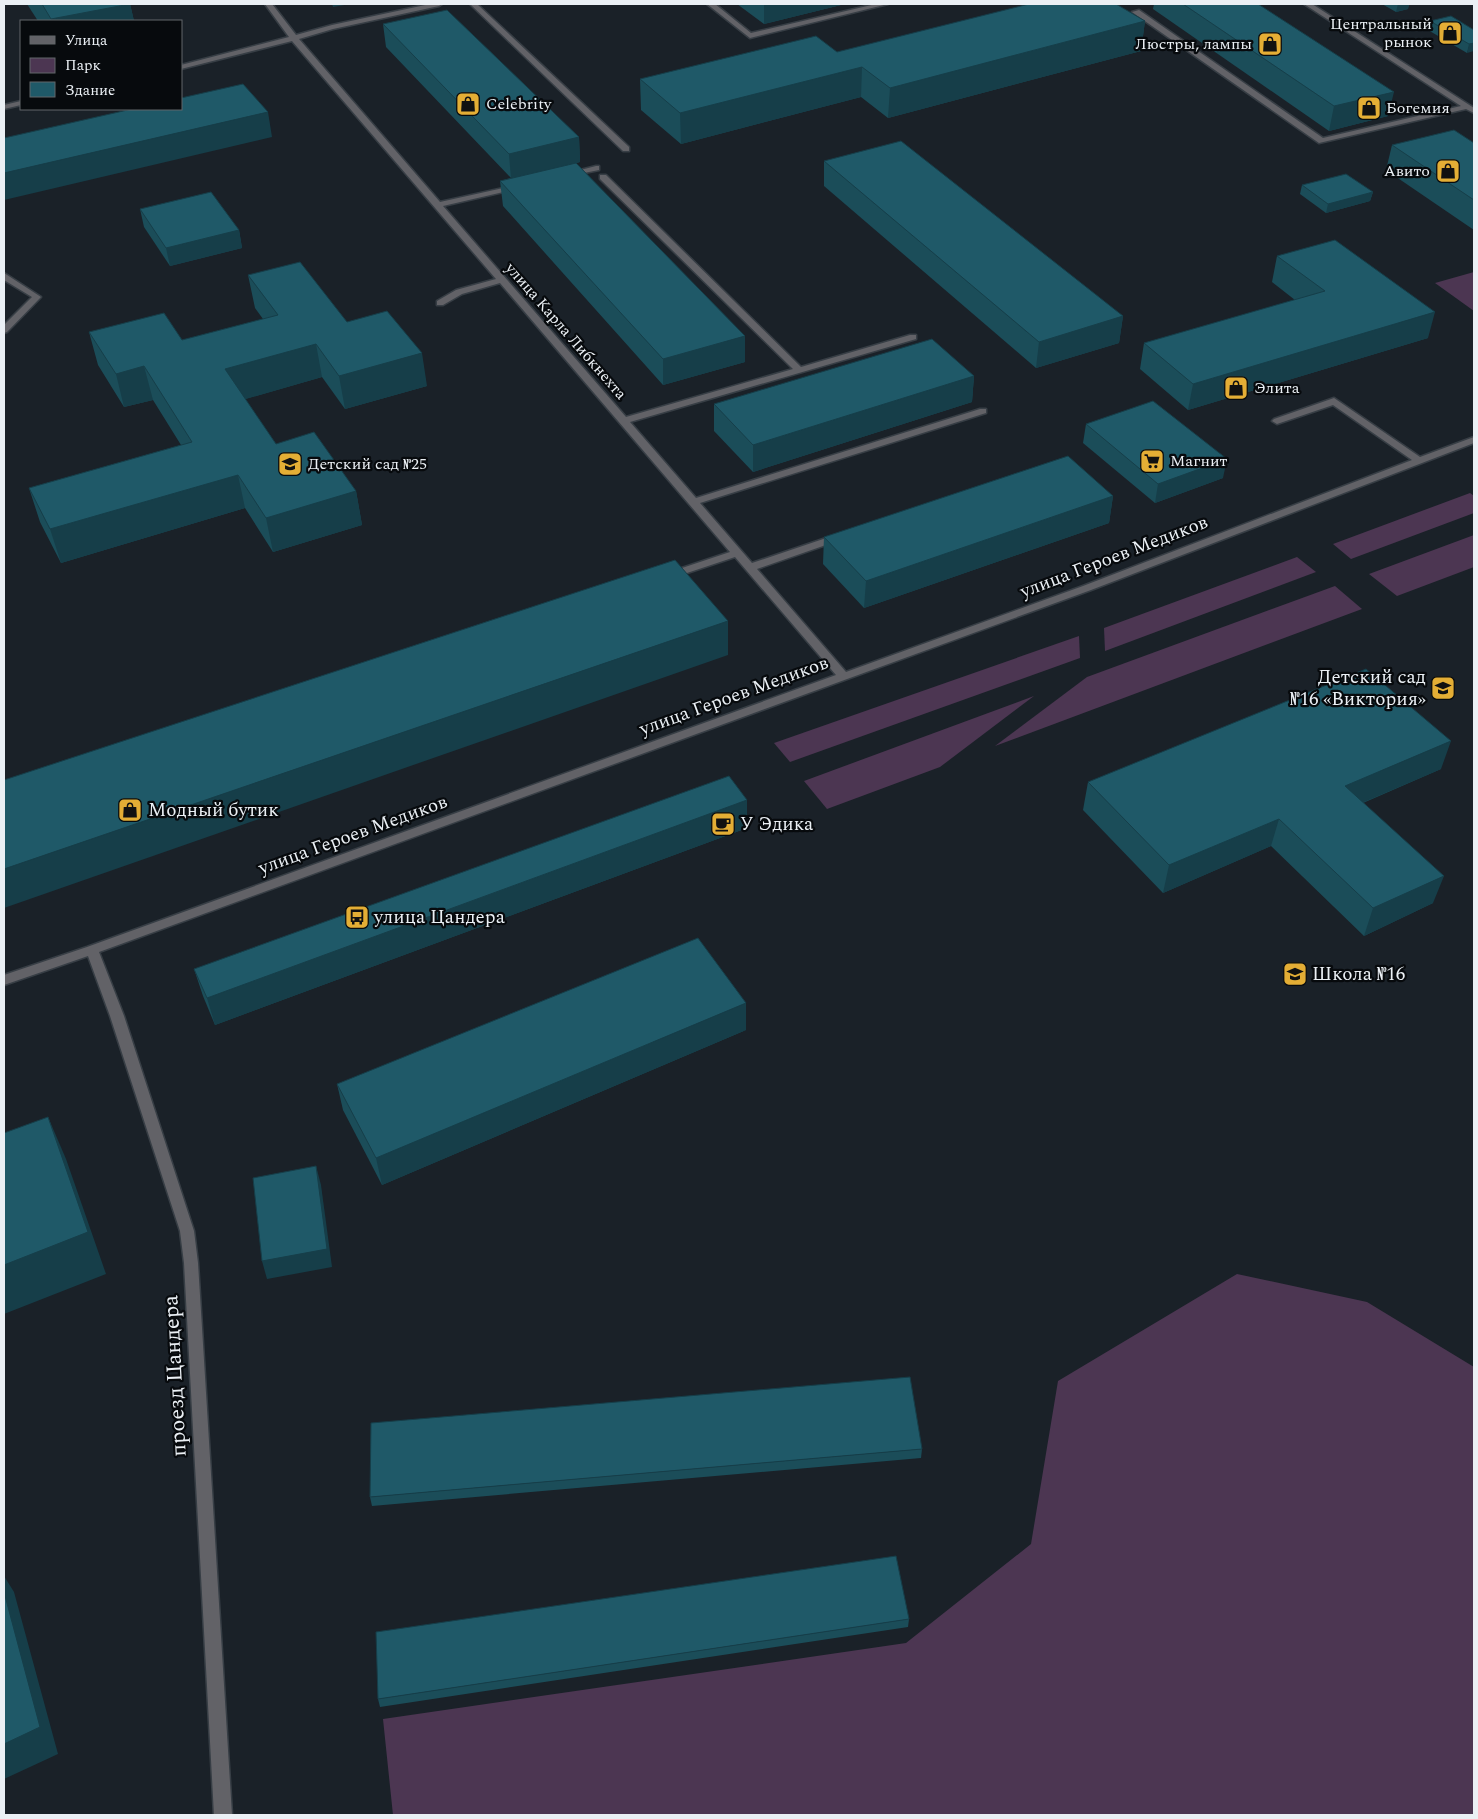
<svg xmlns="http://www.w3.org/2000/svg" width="1478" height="1819" viewBox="0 0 1478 1819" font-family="Spectral,serif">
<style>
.green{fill:#4c3652}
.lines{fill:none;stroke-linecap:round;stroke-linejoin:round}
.minor-casing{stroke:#373e45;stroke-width:3}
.minor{fill:#626267;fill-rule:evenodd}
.wall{fill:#1b4d59}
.shaded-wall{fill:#163e49}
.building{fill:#1f5968;stroke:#163e49}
.labels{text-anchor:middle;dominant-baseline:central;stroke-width:4.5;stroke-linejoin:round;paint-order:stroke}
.far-poi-label{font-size:16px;fill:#ebf0f5;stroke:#070a0d;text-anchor:start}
.far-street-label{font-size:16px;fill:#ebf0f5;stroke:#070a0d}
.street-label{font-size:19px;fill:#ebf0f5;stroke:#070a0d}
.poi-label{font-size:19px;fill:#ebf0f5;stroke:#070a0d;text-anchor:start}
.near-street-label{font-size:22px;fill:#ebf0f5;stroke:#070a0d}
</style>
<rect width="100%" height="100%" fill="#1a2128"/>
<g class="green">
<path d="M1474,272V311L1435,283Z"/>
<path d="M1470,493L1474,496V513L1351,559L1333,544Z"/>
<path d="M1474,535V567L1397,596L1369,574Z"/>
<path d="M1297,557L1316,572L1105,651L1104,628Z"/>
<path d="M1335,586L1362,609L995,746L1087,677Z"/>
<path d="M1079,636L1080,658L790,762L774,743Z"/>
<path d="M1034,696L940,767L827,809L804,781Z"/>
<path d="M1237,1274L1367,1302L1474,1367V1815H393L383,1719L906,1643L1031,1544L1058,1381Z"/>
</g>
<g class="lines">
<g class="minor-casing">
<g id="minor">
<path d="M265,4H272L296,35L332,25L430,4H442L439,6L333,29L299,39L440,202L521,184V188L443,206L626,417L793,369L600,179V175H606L801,367L910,335H916V339L630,422L696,498L980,409H986V413L700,503L752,563L835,535H843L844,537L843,539L757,569L846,672L1083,586L1412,460L1333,405L1277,424L1272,421L1274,419L1334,398L1420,457L1474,437V443L1091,590L99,952L124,1016L194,1231L198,1263L232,1815H214L184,1263L180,1231L110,1016L88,956L4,985V975L87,947L836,675L735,557L672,578H664L663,576L664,574L730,552L500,283L462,294L443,305H437V301L456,290L496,279L292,41L181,69V65L289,37Z"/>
<path d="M470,4H477L629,147V151H623Z"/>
<path d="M707,4H715L751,33L876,4H888L750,38Z"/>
<path d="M1304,4H1312L1474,108V113L1466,109L1319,143L1132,12L1139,10L1323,138L1461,106Z"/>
<path d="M21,101V105L4,109V105Z"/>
<path d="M596,166H599V170L569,176L565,174Z"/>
<path d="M4,273L41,297L7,332L4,333V325L32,297L4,280Z"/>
</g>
</g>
<use href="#minor" class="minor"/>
</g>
<g class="wall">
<path d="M27,4H130L134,21H38Z"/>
<path d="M737,4H845L764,24Z"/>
<path d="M1154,4H1258L1388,116L1329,131L1153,9Z"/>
<path d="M1382,4H1409L1408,9L1396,12Z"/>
<path d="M1145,21L1141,51L888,118L861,97L681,144L641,110L640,79L837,52Z"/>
<path d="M1430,21L1474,30L1467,53L1428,30Z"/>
<path d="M383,24L579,137L580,162L540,172L745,362L663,385L503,206L500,181L511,178L386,47Z"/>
<path d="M1474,143V230L1386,170L1392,145Z"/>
<path d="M824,161L1123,316L1119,343L1036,368L824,186Z"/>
<path d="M1302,185L1373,192L1370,201L1326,213L1300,194Z"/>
<path d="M140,209L239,230L242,248L170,266L144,227Z"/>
<path d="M1277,256L1428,338L1188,410L1140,369L1144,343L1295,300L1272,282Z"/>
<path d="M248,275L347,322L427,386L345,409L322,377L245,399L276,444L356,491L362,525L273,552L245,508L61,563L40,522L29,488L181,445L153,400L124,407L98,365L89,332L182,340L263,319L255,308Z"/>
<path d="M974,376L972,402L753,472L714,431V404Z"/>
<path d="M1086,424L1223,478L1155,503L1083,443Z"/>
<path d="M1113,496L1109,523L864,608L823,564L824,537Z"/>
<path d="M1441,769L1363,803L1433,903L1364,936L1271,846L1163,893L1083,810L1088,782Z"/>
<path d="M747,800V828L215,1025L203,996L194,969Z"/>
<path d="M746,1030L382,1185L343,1110L337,1084Z"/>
<path d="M922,1449L921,1458L372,1506L370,1497Z"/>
<path d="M909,1619L908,1627L380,1707L378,1699Z"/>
</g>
<g class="shaded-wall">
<path d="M130,4L134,21H52L51,19Z"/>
<path d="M332,4H350L333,7Z"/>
<path d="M764,4H845L764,24Z"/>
<path d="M1398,4H1409L1408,9L1396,12Z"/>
<path d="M1145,21L1141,51L888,118L890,88Z"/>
<path d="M1474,43V51L1467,53L1469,44Z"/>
<path d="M862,67L861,97L681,144L680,113Z"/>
<path d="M1394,92L1388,116L1329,131L1334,106Z"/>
<path d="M268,112L272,137L4,200V173Z"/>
<path d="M579,137L580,162L511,179L509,154Z"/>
<path d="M1373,192L1370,201L1326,213L1328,204Z"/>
<path d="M239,230L242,248L170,266L166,248Z"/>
<path d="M1435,312L1428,338L1188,410L1193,384Z"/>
<path d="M1123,316L1119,343L1036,368L1039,342Z"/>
<path d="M745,336V362L663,385V359Z"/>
<path d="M316,344L322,377L232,403L225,369Z"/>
<path d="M422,353L427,386L345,409L339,376Z"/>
<path d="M144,366L153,400L124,407L116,374Z"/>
<path d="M974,376L972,402L753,472V445Z"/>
<path d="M1227,459L1223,478L1155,503L1158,484Z"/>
<path d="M238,475L245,508L61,563L50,529Z"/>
<path d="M356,491L362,525L273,552L266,518Z"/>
<path d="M1113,496L1109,523L864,608L866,581Z"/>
<path d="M728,621V655L4,908V869Z"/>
<path d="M1451,741L1441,769L1336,814L1345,786Z"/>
<path d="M747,800V828L215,1025L207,998Z"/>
<path d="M1279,819L1271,846L1163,893L1169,865Z"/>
<path d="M1444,876L1433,903L1364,936L1373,908Z"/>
<path d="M746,1003V1030L382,1185L376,1158Z"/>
<path d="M48,1117L66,1159L106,1274L4,1314V1265Z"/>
<path d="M316,1166L321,1185L332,1267L267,1279L262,1261Z"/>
<path d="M4,1576L14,1592L58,1754L4,1779Z"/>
</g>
<g class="building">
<path d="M42,4H130L51,19Z"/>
<path d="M1029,4H1116L1145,21L890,88L862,67L680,113L640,79L816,36L837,52Z"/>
<path d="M1183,4H1258L1394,92L1334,106Z"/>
<path d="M447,10L579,137L509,154L383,24Z"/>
<path d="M1451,16L1474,30V43L1469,44L1430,21Z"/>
<path d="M243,84L268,112L4,173V138L132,109H181V98Z"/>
<path d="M1454,130L1474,143V200L1392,145Z"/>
<path d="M901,141L1123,316L1039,342L824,161Z"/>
<path d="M576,163L745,336L663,359L500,181Z"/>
<path d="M1346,174L1373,192L1328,204L1302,185Z"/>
<path d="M211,192L239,230L166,248L140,209Z"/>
<path d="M1335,240L1435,312L1193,384L1144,343L1325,291L1277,256Z"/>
<path d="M300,262L347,322L387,311L422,353L339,376L316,344L225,369L276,444L314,432L356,491L266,518L238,475L50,529L29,488L192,442L144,366L116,374L89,332L164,313L182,340L278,315L248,275Z"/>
<path d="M932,339L974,376L753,445L714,404Z"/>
<path d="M1153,401L1227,459L1158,484L1086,424Z"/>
<path d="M1068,456L1113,496L866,581L824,537Z"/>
<path d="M675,560L728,621L4,869V780Z"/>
<path d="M1366,669L1451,741L1345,786L1444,876L1373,908L1279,819L1169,865L1088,782Z"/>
<path d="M729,776L747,800L207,998L194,969Z"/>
<path d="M698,938L746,1003L376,1158L337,1084Z"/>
<path d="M48,1117L88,1232L4,1265V1133Z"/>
<path d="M316,1166L327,1249L262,1261L253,1178Z"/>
<path d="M910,1377L922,1449L370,1497L371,1423Z"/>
<path d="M896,1556L909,1619L378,1699L376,1632Z"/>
<path d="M4,1592L40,1727L4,1744Z"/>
</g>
<defs>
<g id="shop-square" transform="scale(1.25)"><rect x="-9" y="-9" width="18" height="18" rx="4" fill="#e4ae35" stroke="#070a0d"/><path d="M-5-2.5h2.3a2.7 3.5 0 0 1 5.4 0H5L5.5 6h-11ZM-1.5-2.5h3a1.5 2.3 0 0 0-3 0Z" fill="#111"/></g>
<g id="supermarket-square" transform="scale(1.25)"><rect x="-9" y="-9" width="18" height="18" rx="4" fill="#e4ae35" stroke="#070a0d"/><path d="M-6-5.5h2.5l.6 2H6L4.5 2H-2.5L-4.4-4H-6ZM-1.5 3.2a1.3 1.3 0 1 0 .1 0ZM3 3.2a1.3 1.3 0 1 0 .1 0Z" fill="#111"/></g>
<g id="school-square" transform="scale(1.25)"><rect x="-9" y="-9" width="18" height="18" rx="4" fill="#e4ae35" stroke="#070a0d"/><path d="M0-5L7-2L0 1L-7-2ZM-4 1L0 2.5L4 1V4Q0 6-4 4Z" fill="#111"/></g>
<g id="cafe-square" transform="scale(1.25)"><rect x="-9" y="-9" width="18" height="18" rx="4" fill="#e4ae35" stroke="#070a0d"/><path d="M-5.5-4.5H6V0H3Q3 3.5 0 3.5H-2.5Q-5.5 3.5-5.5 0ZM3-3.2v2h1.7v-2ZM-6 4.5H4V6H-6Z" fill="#111"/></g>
<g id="bus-square" transform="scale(1.25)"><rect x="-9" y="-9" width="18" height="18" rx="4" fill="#e4ae35" stroke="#070a0d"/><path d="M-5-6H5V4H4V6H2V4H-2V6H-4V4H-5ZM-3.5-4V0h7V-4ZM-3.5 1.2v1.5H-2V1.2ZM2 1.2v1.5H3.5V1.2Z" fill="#111"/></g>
</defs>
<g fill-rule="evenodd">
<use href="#shop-square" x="1450" y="33"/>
<use href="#shop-square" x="1270" y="44"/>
<use href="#shop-square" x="468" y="104"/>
<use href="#shop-square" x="1369" y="108"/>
<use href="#shop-square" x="1448" y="171"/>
<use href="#shop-square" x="1236" y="388"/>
<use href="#supermarket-square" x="1152" y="461"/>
<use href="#school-square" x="290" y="464"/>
<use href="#school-square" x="1443" y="688"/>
<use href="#shop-square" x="130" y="810"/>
<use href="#cafe-square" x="723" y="824"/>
<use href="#bus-square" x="357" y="917"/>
<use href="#school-square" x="1295" y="974"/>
</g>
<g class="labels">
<g class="far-poi-label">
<text x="1432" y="24" text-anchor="end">Центральный<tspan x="1432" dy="18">рынок</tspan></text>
<text x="1252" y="44" text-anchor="end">Люстры, лампы</text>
<text x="486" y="104">Celebrity</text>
<text x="1386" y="108">Богемия</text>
<text x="1430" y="171" text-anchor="end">Авито</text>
<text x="1254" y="388">Элита</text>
<text x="1170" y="461">Магнит</text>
<text x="308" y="464">Детский сад №25</text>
</g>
<g class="far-street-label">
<text transform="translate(566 331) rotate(49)">улица Карла Либкнехта</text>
</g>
<g class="street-label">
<text transform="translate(1114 557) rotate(-21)">улица Героев Медиков</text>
<text transform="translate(734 696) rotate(-20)">улица Героев Медиков</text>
<text transform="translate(353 835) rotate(-20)">улица Героев Медиков</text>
</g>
<g class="poi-label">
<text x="1426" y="677" text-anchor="end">Детский сад<tspan x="1426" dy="22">№16 «Виктория»</tspan></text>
<text x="148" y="810">Модный бутик</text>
<text x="740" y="824">У Эдика</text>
<text x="374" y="917">улица Цандера</text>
<text x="1312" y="974">Школа №16</text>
</g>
<g class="near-street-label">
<text transform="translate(175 1376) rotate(-93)">проезд Цандера</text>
</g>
</g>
<rect width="1478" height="1819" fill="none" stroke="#ebf0f5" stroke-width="10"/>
<rect x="20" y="20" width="162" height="90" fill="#070a0d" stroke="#62666a"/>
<rect x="30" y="36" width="25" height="8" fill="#626267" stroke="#62666a"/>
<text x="65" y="45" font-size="15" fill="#ebf0f5">Улица</text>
<rect x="30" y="58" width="25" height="15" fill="#4c3652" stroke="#62666a"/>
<text x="65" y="70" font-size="15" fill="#ebf0f5">Парк</text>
<rect x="30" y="82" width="25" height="15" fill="#1f5968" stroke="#62666a"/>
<text x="65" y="95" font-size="15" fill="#ebf0f5">Здание</text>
</svg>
